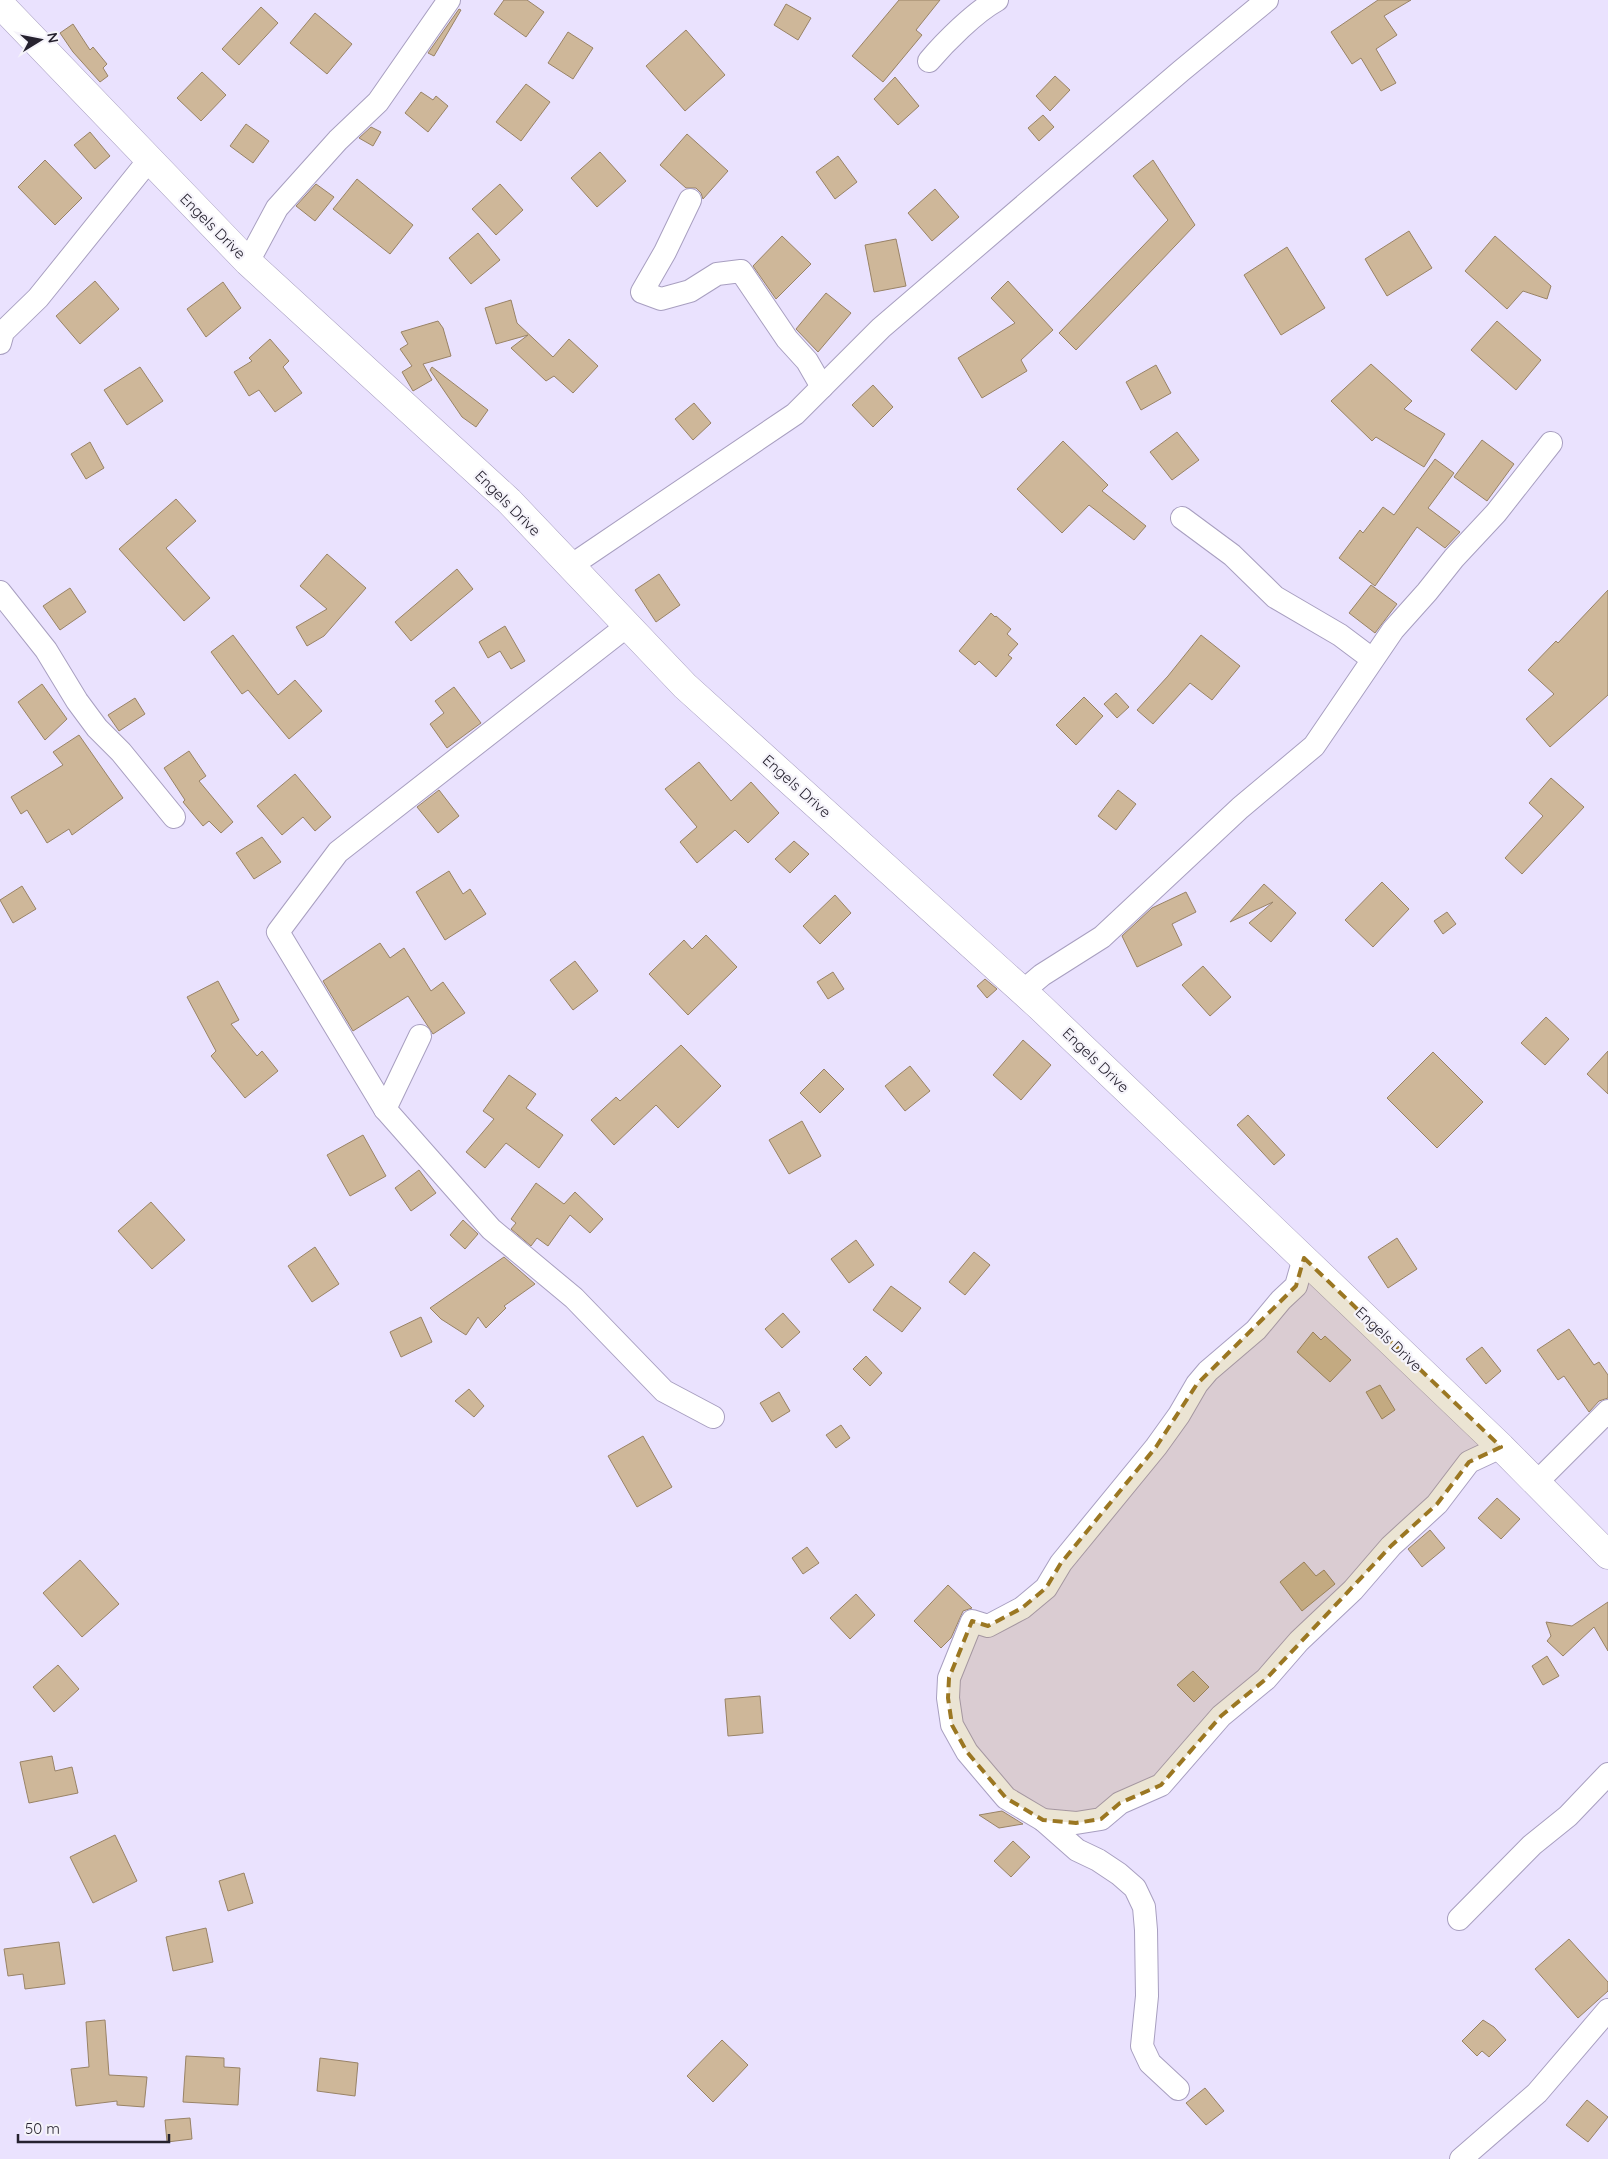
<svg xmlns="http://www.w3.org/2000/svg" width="1608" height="2159" viewBox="0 0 1608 2159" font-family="Quicksand,sans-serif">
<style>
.building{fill:#ceb799;stroke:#998366}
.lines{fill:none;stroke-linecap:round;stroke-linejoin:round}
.minor-casing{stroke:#a89fc0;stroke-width:24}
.tertiary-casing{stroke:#a89fc0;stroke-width:29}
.minor{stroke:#fff;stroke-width:22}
.tertiary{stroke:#fff;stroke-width:28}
.marked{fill:#9b7722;fill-opacity:0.2;stroke:#9b7722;stroke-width:4;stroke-dasharray:10 6;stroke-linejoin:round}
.labels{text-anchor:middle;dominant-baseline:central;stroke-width:4.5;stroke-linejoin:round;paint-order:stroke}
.street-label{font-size:15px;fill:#26222f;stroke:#f5f3fa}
</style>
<rect width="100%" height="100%" fill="#eae2fe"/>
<g class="building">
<path d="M504,0H527L544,12L526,37L494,14Z"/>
<path d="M899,0H940L916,30L922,35L883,82L852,56Z"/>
<path d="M1378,0H1411L1384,16L1397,35L1376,49L1396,83L1381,91L1361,58L1352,64L1331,32Z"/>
<path d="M786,4L811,18L798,40L774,25Z"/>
<path d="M261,7L278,23L239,65L222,49Z"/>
<path d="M459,9L461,10L434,56L428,53Z"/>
<path d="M315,13L352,44L327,74L290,43Z"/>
<path d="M73,24L90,50L93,47L107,64L103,68L108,76L100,82L73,52L60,33Z"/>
<path d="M686,30L725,75L685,111L646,66Z"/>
<path d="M568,32L593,48L573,79L548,63Z"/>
<path d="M202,72L226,95L201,121L177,98Z"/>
<path d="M1055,76L1070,90L1050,111L1036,96Z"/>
<path d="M895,77L919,106L898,125L874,99Z"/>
<path d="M526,84L550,102L521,141L496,122Z"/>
<path d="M421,92L433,100L436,96L448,106L428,132L405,113Z"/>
<path d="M1043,115L1054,127L1039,141L1028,128Z"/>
<path d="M246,124L269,141L253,163L230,146Z"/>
<path d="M371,127L381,132L373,146L359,138Z"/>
<path d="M90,132L110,156L95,169L74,145Z"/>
<path d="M687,134L728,171L703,199L701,193L696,188H686L660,165Z"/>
<path d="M600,152L626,181L597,207L571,178Z"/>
<path d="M838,156L857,182L835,199L816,172Z"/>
<path d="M45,160L82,198L55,225L18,187Z"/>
<path d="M1153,160L1195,225L1076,350L1059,333L1168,220L1133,176Z"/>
<path d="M357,179L413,225L390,254L333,209Z"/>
<path d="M316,184L334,197L315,221L296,206Z"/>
<path d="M500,184L523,210L496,235L472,209Z"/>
<path d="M935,189L959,217L932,241L908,213Z"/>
<path d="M1409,231L1432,268L1387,296L1365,259Z"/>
<path d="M478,233L500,260L471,284L449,258Z"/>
<path d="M782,236L811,264L776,299L753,266Z"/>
<path d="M1495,236L1551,286L1547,299L1523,291L1507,309L1465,271Z"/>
<path d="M896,239L906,286L874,292L865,245Z"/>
<path d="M1287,247L1325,308L1281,335L1244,275Z"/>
<path d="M95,281L119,309L80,344L56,316Z"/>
<path d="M1008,281L1053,330L1021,360L1027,371L982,398L958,358L1015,323L991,298Z"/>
<path d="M223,282L241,308L206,337L187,309Z"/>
<path d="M826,293L851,313L818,352L796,329Z"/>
<path d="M511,300L517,323L553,357L569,339L598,366L573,393L554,376L546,381L511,348L528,335L496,344L485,308Z"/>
<path d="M438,321L443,328L451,356L423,364L432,380L413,391L402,372L412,366L400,349L408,344L401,332Z"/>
<path d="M1497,321L1541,360L1516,390L1471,350Z"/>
<path d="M270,339L289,361L283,367L302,393L275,412L259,390L249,396L234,372L252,361L249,358Z"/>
<path d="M1371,364L1412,401L1404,409L1445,434L1424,467L1376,437L1372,441L1331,401Z"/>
<path d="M1156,365L1171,393L1141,410L1126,382Z"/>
<path d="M140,367L163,401L127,425L104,390Z"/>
<path d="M432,367L488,410L476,427L462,417L430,370Z"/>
<path d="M873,385L893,407L873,427L852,405Z"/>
<path d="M694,403L711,423L693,440L675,419Z"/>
<path d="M1177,432L1199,460L1172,480L1150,452Z"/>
<path d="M1482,440L1514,464L1487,501L1454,477Z"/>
<path d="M1063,441L1108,485L1102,491L1146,526L1134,540L1089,505L1062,533L1017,489Z"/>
<path d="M90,442L104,468L86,479L71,454Z"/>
<path d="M1435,459L1454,473L1428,508L1460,532L1445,548L1417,527L1375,586L1339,558L1360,530L1363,533L1383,507L1394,515Z"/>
<path d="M176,499L196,521L166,548L210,598L184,621L119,549Z"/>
<path d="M327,554L366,588L324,636L307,646L296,627L327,609L300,586Z"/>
<path d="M457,569L473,589L411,641L395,622Z"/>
<path d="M659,574L680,605L656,622L635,590Z"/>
<path d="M1371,585L1397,604L1375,633L1349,613Z"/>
<path d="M70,588L86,612L60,630L43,606Z"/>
<path d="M1608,590V695L1550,747L1526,719L1554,694L1528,670L1556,641L1558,643Z"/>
<path d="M991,613L995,617L996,616L1011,629L1007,634L1018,644L1008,655L1012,658L996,677L979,661L975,665L959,651Z"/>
<path d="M505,626L525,661L511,669L500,651L488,658L479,642Z"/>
<path d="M233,635L278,695L295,680L322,711L289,739L248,690L242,694L211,652Z"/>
<path d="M1201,635L1240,666L1212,700L1190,683L1153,724L1137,710L1168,676Z"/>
<path d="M42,684L67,719L45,740L18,702Z"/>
<path d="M454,687L481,723L447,748L430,724L444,713L435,701Z"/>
<path d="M1116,693L1129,707L1117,718L1104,704Z"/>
<path d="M1084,697L1103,716L1076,745L1056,725Z"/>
<path d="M135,698L145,714L119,731L108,715Z"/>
<path d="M79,735L123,798L72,835L69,829L47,843L27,810L21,814L11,797L63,765L53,752Z"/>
<path d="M189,751L206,776L199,781L233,822L221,833L209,821L203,826L183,802L185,800L164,768Z"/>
<path d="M699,762L731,801L751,782L779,813L748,843L735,830L697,863L680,842L697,827L665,789Z"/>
<path d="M295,774L331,817L315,831L303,817L282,835L257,806Z"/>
<path d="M1551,778L1584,807L1522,874L1505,858L1543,816L1529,803Z"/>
<path d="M439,790L459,816L438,833L417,807Z"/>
<path d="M1118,790L1136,804L1116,830L1098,816Z"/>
<path d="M262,837L281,862L254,879L236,853Z"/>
<path d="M794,841L809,854L790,873L775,859Z"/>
<path d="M449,871L463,894L470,889L486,914L445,940L416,892Z"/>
<path d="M1382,882L1409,909L1373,947L1345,920Z"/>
<path d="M1264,884L1296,913L1271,942L1249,923L1273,902L1230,922Z"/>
<path d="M22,886L36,909L13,923L0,900Z"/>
<path d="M1186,892L1196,912L1172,924L1182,945L1137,967L1122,936L1152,908Z"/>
<path d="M835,895L851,913L820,944L803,926Z"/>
<path d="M1447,912L1456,924L1443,934L1434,921Z"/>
<path d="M706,935L737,967L688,1015L649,974L684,940L692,949Z"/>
<path d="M380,943L390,958L404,948L431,991L443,982L465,1013L433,1034L408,996L353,1031L323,981Z"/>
<path d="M575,961L598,991L573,1010L550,980Z"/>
<path d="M1203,966L1231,997L1210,1016L1182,985Z"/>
<path d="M833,972L844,989L828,999L817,982Z"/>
<path d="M985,979L997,989L987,998L977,986Z"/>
<path d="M218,981L239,1020L231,1024L257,1056L262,1051L278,1071L245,1098L211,1056L216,1051L187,997Z"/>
<path d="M1546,1017L1569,1039L1545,1065L1521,1043Z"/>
<path d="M1023,1040L1051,1065L1021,1100L993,1075Z"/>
<path d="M681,1045L721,1086L678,1128L656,1105L614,1145L591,1120L616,1097L620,1101Z"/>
<path d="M1608,1051V1094L1587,1074Z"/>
<path d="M1433,1052L1483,1102L1437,1148L1387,1098Z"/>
<path d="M910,1066L930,1091L905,1111L885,1086Z"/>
<path d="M824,1069L844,1089L820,1113L800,1093Z"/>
<path d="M509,1075L536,1094L526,1108L563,1135L539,1168L506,1143L485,1168L466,1152L494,1119L483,1111Z"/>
<path d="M1248,1115L1285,1155L1274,1165L1237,1125Z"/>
<path d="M802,1121L821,1156L789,1174L769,1140Z"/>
<path d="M363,1135L386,1176L350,1196L327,1155Z"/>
<path d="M419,1170L436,1193L411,1211L395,1188Z"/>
<path d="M536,1183L564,1204L575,1192L603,1219L590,1233L570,1215L548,1246L537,1238L531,1246L511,1229L516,1223L511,1219Z"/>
<path d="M151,1202L185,1240L152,1269L118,1231Z"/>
<path d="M463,1220L478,1234L465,1249L450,1235Z"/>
<path d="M1397,1238L1417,1269L1388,1288L1368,1257Z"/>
<path d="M856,1240L874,1265L849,1283L831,1259Z"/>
<path d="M315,1247L339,1284L312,1302L288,1266Z"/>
<path d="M974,1252L990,1265L965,1295L949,1282Z"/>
<path d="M504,1257L535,1284L504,1306L506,1308L486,1328L478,1317L466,1335L441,1319L430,1308Z"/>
<path d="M891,1286L921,1308L902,1332L873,1310Z"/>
<path d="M783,1313L800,1332L782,1348L765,1329Z"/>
<path d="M421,1317L432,1342L401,1357L390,1332Z"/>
<path d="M1569,1329L1594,1365L1599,1362L1608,1375V1398L1599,1401L1589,1412L1564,1376L1558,1380L1537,1350Z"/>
<path d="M1313,1332L1321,1340L1325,1336L1351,1360L1330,1382L1297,1352Z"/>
<path d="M1482,1347L1501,1371L1486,1384L1466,1359Z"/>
<path d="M866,1356L882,1373L870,1386L853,1369Z"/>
<path d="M1380,1385L1395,1410L1382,1419L1366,1392Z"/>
<path d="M469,1389L484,1406L474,1417L455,1401Z"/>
<path d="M779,1392L790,1411L772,1422L760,1403Z"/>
<path d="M841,1425L850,1438L836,1448L826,1435Z"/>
<path d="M643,1436L672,1487L637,1507L608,1456Z"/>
<path d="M1497,1498L1520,1519L1501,1539L1478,1518Z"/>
<path d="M1430,1530L1445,1548L1422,1567L1408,1549Z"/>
<path d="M807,1547L819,1563L803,1574L792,1558Z"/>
<path d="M80,1560L119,1604L82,1637L43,1593Z"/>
<path d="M1304,1562L1316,1576L1324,1570L1335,1584L1302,1611L1280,1582Z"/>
<path d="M948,1585L972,1608L963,1611L951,1638L941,1648L914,1621Z"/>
<path d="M856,1594L875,1615L850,1639L830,1618Z"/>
<path d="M1608,1602V1651L1594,1627L1563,1656L1547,1641L1551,1636L1546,1622L1572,1626Z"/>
<path d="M1547,1656L1559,1676L1543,1685L1532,1666Z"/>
<path d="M58,1665L79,1689L54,1712L33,1687Z"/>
<path d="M1193,1671L1209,1687L1194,1702L1177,1685Z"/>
<path d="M760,1696L763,1733L728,1736L725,1699Z"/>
<path d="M52,1756L55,1771L72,1767L78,1793L29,1803L20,1762Z"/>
<path d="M1002,1811L1023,1824L999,1828L979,1815Z"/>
<path d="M115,1835L137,1881L93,1903L70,1857Z"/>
<path d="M1013,1841L1030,1857L1011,1877L994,1861Z"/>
<path d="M244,1873L253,1903L228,1911L219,1881Z"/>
<path d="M206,1928L213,1962L173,1971L166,1937Z"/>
<path d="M1569,1939L1608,1982V1991L1578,2018L1535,1969Z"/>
<path d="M59,1942L65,1984L25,1989L23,1974L8,1976L4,1949Z"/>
<path d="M105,2020L109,2075L147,2077L144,2107L117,2105V2101L76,2106L71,2069L89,2067L86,2022Z"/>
<path d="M1483,2020L1494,2027L1506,2040L1489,2057L1482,2051L1477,2056L1462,2041Z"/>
<path d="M722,2040L748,2065L713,2102L687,2076Z"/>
<path d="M186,2056L224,2058V2067L240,2068L238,2105L183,2102Z"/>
<path d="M320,2058L358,2063L355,2096L317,2091Z"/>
<path d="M1205,2088L1224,2111L1206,2125L1186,2103Z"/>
<path d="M1587,2100L1608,2117L1588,2142L1566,2125Z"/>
<path d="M190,2118L192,2139L167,2142L165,2120Z"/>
</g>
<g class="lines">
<g class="minor-casing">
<g id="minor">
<path d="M929,61C945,42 975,12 997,0"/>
<path d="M690,200L665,252L642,292L661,299L690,291L717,274L741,271L787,339L807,361L822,387"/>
<path d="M248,262L277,208L338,140L378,102L449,0"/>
<path d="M0,343L3,332L38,298L149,160"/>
<path d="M1182,518L1232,555L1275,597L1340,635L1372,659"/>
<path d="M569,567L795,414L881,328L1181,71L1267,0"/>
<path d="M0,592L46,650L77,701L97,728L121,752L174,817"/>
<path d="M627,626L338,852L278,932L385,1109L491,1229L574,1298L664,1391L713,1417"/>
<path d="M1023,991L1042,975L1102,937L1240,808L1314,746L1393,630L1427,592L1454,558L1496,513L1551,443"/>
<path d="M385,1109L420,1036"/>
<path d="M1537,1482L1608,1411"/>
<path d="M1043,1820L1076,1823L1101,1819L1120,1803L1161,1785L1221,1716L1266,1679L1299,1641L1353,1590L1391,1546L1437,1504L1469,1462L1501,1447"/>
<path d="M1459,1919L1532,1845L1568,1816L1608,1774"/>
<path d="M1178,2089L1150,2063L1142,2046L1147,1996L1146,1930L1144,1907L1135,1888L1119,1874L1098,1860L1077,1850L1043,1820L1006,1798L967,1752L952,1725L948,1698L949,1678L972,1621L988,1626L1022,1608L1046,1588L1061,1563L1156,1447L1179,1415L1197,1384L1208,1371L1256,1330L1281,1300L1296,1286L1304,1258"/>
<path d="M1461,2159L1537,2093L1608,2010"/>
</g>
</g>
<g class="tertiary-casing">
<path id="tertiary" d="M0,4L248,262L509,501L685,686L1038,1005L1501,1447L1608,1555"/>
</g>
<use href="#minor" class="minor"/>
<use href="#tertiary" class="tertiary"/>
</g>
<path class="marked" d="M1304,1258L1501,1447L1469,1462L1437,1504L1391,1546L1266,1679L1221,1716L1161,1785L1120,1803L1101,1819L1076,1823L1043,1820L1006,1798L967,1752L952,1725L948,1698L949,1678L972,1621L988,1626L1022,1608L1046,1588L1061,1563L1156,1447L1197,1384L1296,1286Z"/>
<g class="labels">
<g class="street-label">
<text transform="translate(213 226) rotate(45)">Engels Drive</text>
<text transform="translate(508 503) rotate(45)">Engels Drive</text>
<text transform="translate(797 786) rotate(42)">Engels Drive</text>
<text transform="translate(1096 1060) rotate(44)">Engels Drive</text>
<text transform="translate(1389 1339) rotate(44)">Engels Drive</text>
</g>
</g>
<g transform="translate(40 40) rotate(80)" stroke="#f5f3fa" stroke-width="4" paint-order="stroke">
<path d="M0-4L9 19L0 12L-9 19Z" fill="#26222f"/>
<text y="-8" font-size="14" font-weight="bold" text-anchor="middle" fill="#26222f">N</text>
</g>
<path d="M18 2134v8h151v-8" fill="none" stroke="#26222f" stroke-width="2.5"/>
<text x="25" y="2134" font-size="15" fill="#26222f" stroke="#f5f3fa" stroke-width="4" paint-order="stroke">50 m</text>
</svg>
